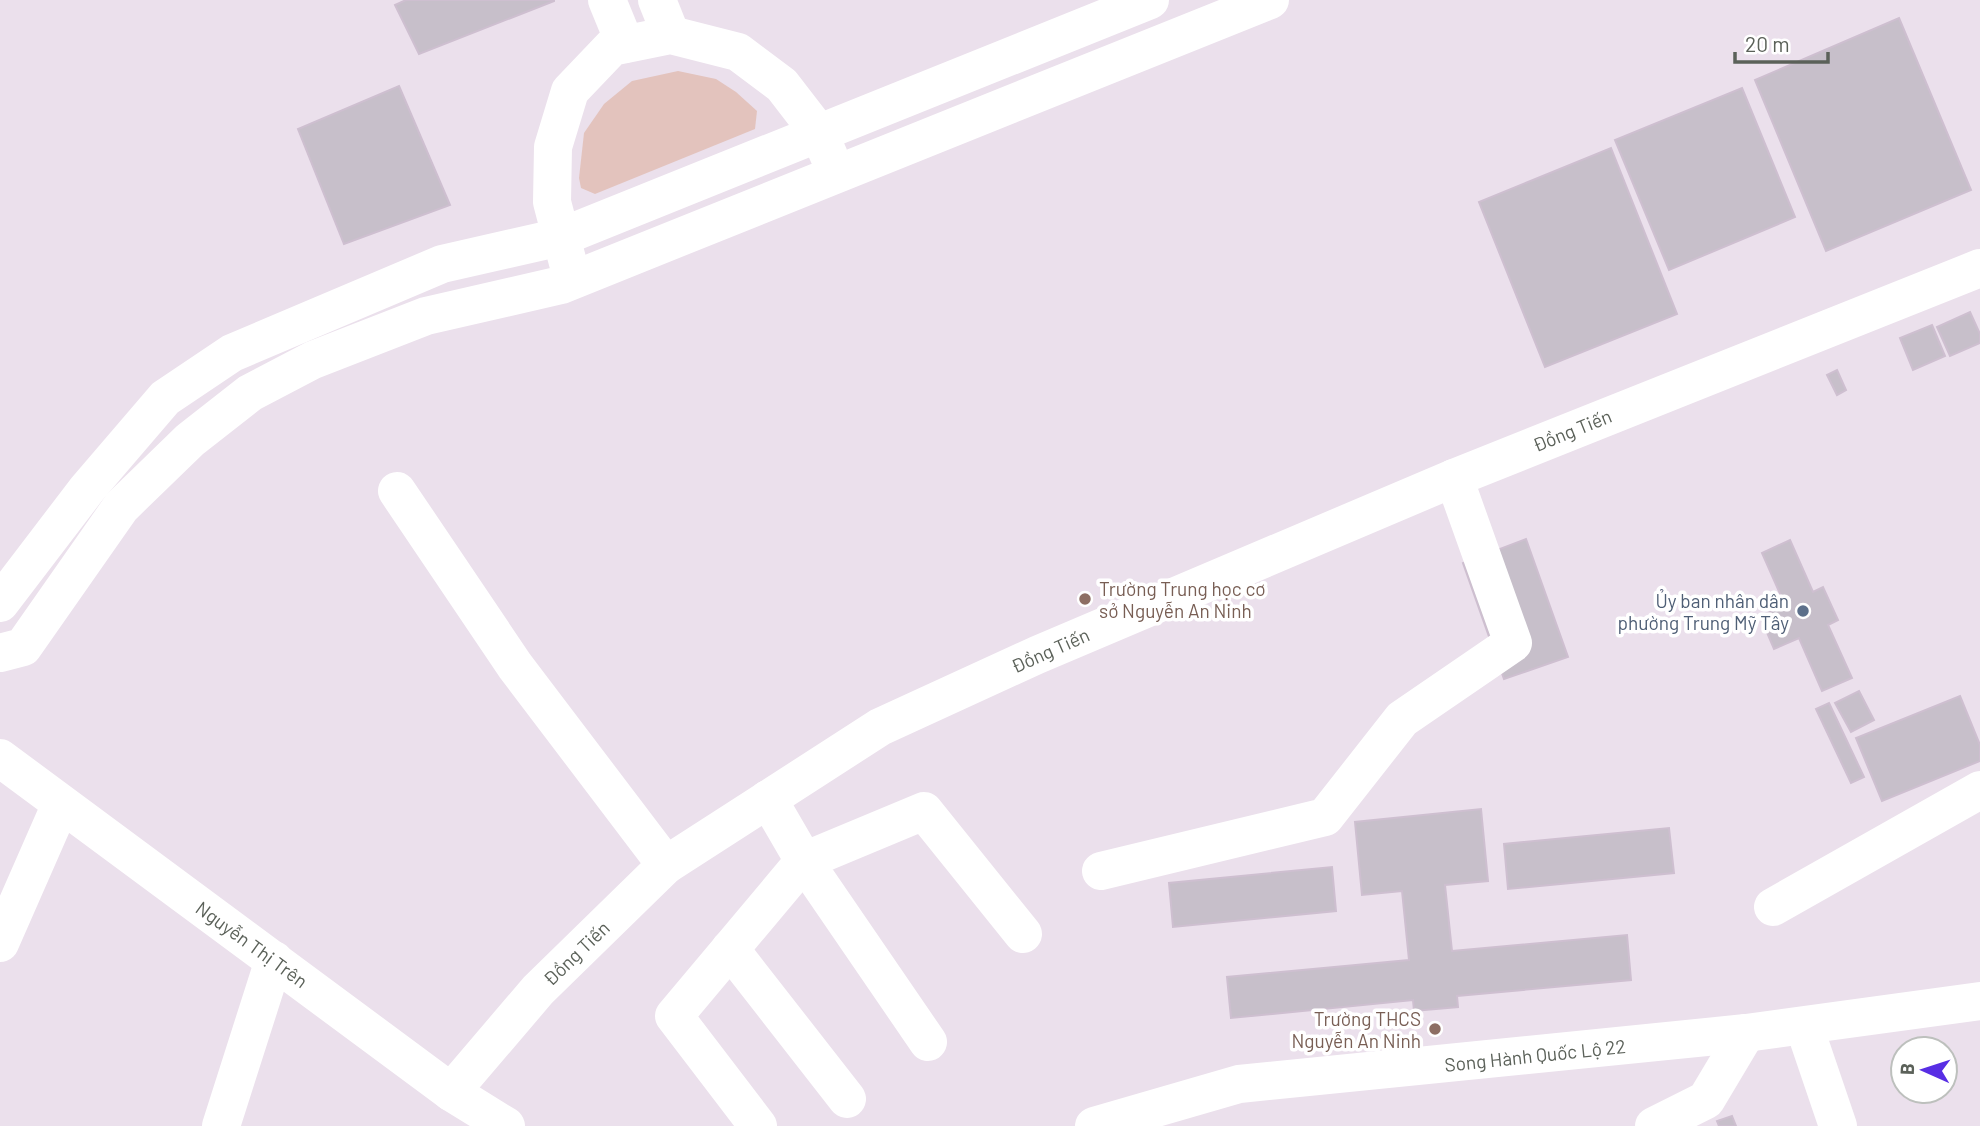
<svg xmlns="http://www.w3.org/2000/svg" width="1980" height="1126" viewBox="0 0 1980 1126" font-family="Barlow,sans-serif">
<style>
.green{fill:#e3c3bd}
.building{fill:#c7bfca;stroke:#cebfd0;stroke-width:2}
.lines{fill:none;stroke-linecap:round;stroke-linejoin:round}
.minor{stroke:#fff;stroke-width:38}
.education-dot{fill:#8d6e63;stroke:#fff;stroke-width:2.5}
.service-dot{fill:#5c6f8a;stroke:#fff;stroke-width:2.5}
.labels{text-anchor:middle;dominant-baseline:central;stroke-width:7;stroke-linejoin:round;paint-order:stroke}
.street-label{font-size:19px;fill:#5b6159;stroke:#fff}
.education-label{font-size:19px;fill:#785e54;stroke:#fff;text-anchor:start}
.service-label{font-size:19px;fill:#4e5e75;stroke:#fff;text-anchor:end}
</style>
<rect width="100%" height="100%" fill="#ebe0ec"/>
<path class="green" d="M678,71L716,79L736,92L757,111L755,129L595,194L581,188L579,178L584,133L604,104L632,81Z"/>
<g class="building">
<path d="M406,0H554V1L419,54L395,5Z"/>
<path d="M1899,18L1971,190L1826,251L1755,80Z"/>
<path d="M399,86L450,205L344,244L298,129Z"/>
<path d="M1742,88L1795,217L1669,270L1615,140Z"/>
<path d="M1611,148L1677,314L1545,367L1479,202Z"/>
<path d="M1970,312L1980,334V343L1950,356L1937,327Z"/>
<path d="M1932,325L1945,356L1913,370L1900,338Z"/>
<path d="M1837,370L1846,390L1837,395L1827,375Z"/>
<path d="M1526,539L1568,657L1504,679L1463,563Z"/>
<path d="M1790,540L1813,592L1823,587L1838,620L1828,625L1852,678L1822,691L1799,638L1774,649L1760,616L1785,605L1762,553Z"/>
<path d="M1859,691L1874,720L1851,732L1835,703Z"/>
<path d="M1960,696L1980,745V761L1882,801L1856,738Z"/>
<path d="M1829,703L1864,777L1851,783L1816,709Z"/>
<path d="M1481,809L1488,881L1445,885L1452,951L1627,935L1631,980L1457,996L1458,1007L1414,1011L1413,1000L1231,1018L1227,977L1409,960L1402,891L1362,895L1355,822Z"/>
<path d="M1669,828L1674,873L1508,889L1504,844Z"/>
<path d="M1332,867L1336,911L1173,927L1169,883Z"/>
<path d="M1732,1116L1736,1126H1719L1717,1121Z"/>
</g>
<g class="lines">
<g class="minor">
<path d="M607,0L625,44"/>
<path d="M657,0L671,35"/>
<path d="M568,263L552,202L553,147L570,91L612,47L671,35L738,52L782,85L819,133L829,156"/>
<path d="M397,491L515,666L666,865"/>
<path d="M0,603L87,489L165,398L232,353L442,264L561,237L1150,0"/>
<path d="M0,653L23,647L121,507L190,440L250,393L313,360L426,316L561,285L1270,0"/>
<path d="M0,758L451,1092L506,1126"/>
<path d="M1101,871L1325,817L1402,719L1513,643L1454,478"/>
<path d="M1773,907L1980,790"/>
<path d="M0,943L61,804"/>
<path d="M730,949L847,1099"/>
<path d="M1804,1026L1838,1126"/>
<path d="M928,1042L804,861L924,811L1023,934"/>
<path d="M451,1092L538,990L666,865L880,727L1037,655L1454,478L1980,268"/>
<path d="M221,1126L274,960"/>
<path d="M758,1126L674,1016L804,861L768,799"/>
<path d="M1094,1126L1239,1084L1746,1033L1980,1001"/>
<path d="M1654,1126L1706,1100L1746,1033"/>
</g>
</g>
<g class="education-dot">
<circle cx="1085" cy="599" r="7"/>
<circle cx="1435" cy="1029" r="7"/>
</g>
<circle class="service-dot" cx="1803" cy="611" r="7"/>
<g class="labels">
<g class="street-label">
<text transform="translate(1572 430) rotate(-22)">Đồng Tiến</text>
<text transform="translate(1050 650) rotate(-24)">Đồng Tiến</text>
<text transform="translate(252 944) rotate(36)">Nguyễn Thị Trên</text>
<text transform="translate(576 953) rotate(-44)">Đồng Tiến</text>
<text transform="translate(1535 1055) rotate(-6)">Song Hành Quốc Lộ 22</text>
</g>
<g class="education-label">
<text x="1099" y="588">Trường Trung học cơ<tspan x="1099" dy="22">sở Nguyễn An Ninh</tspan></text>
<text x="1421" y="1018" text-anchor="end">Trường THCS<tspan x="1421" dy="22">Nguyễn An Ninh</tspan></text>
</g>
<g class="service-label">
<text x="1789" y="600">Ủy ban nhân dân<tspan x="1789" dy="22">phường Trung Mỹ Tây</tspan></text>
</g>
</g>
<g transform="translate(1924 1070) rotate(273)"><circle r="33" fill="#ffffff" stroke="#bdc0bd" stroke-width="2"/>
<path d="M0-5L12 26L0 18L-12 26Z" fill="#582ee4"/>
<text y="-10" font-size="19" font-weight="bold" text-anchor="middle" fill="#5b6159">B</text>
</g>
<path d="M1735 52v10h93v-10" fill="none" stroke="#5b6159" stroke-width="3.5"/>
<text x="1745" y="52" font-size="21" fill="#5b6159" stroke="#ffffff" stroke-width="5" paint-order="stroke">20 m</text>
</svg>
